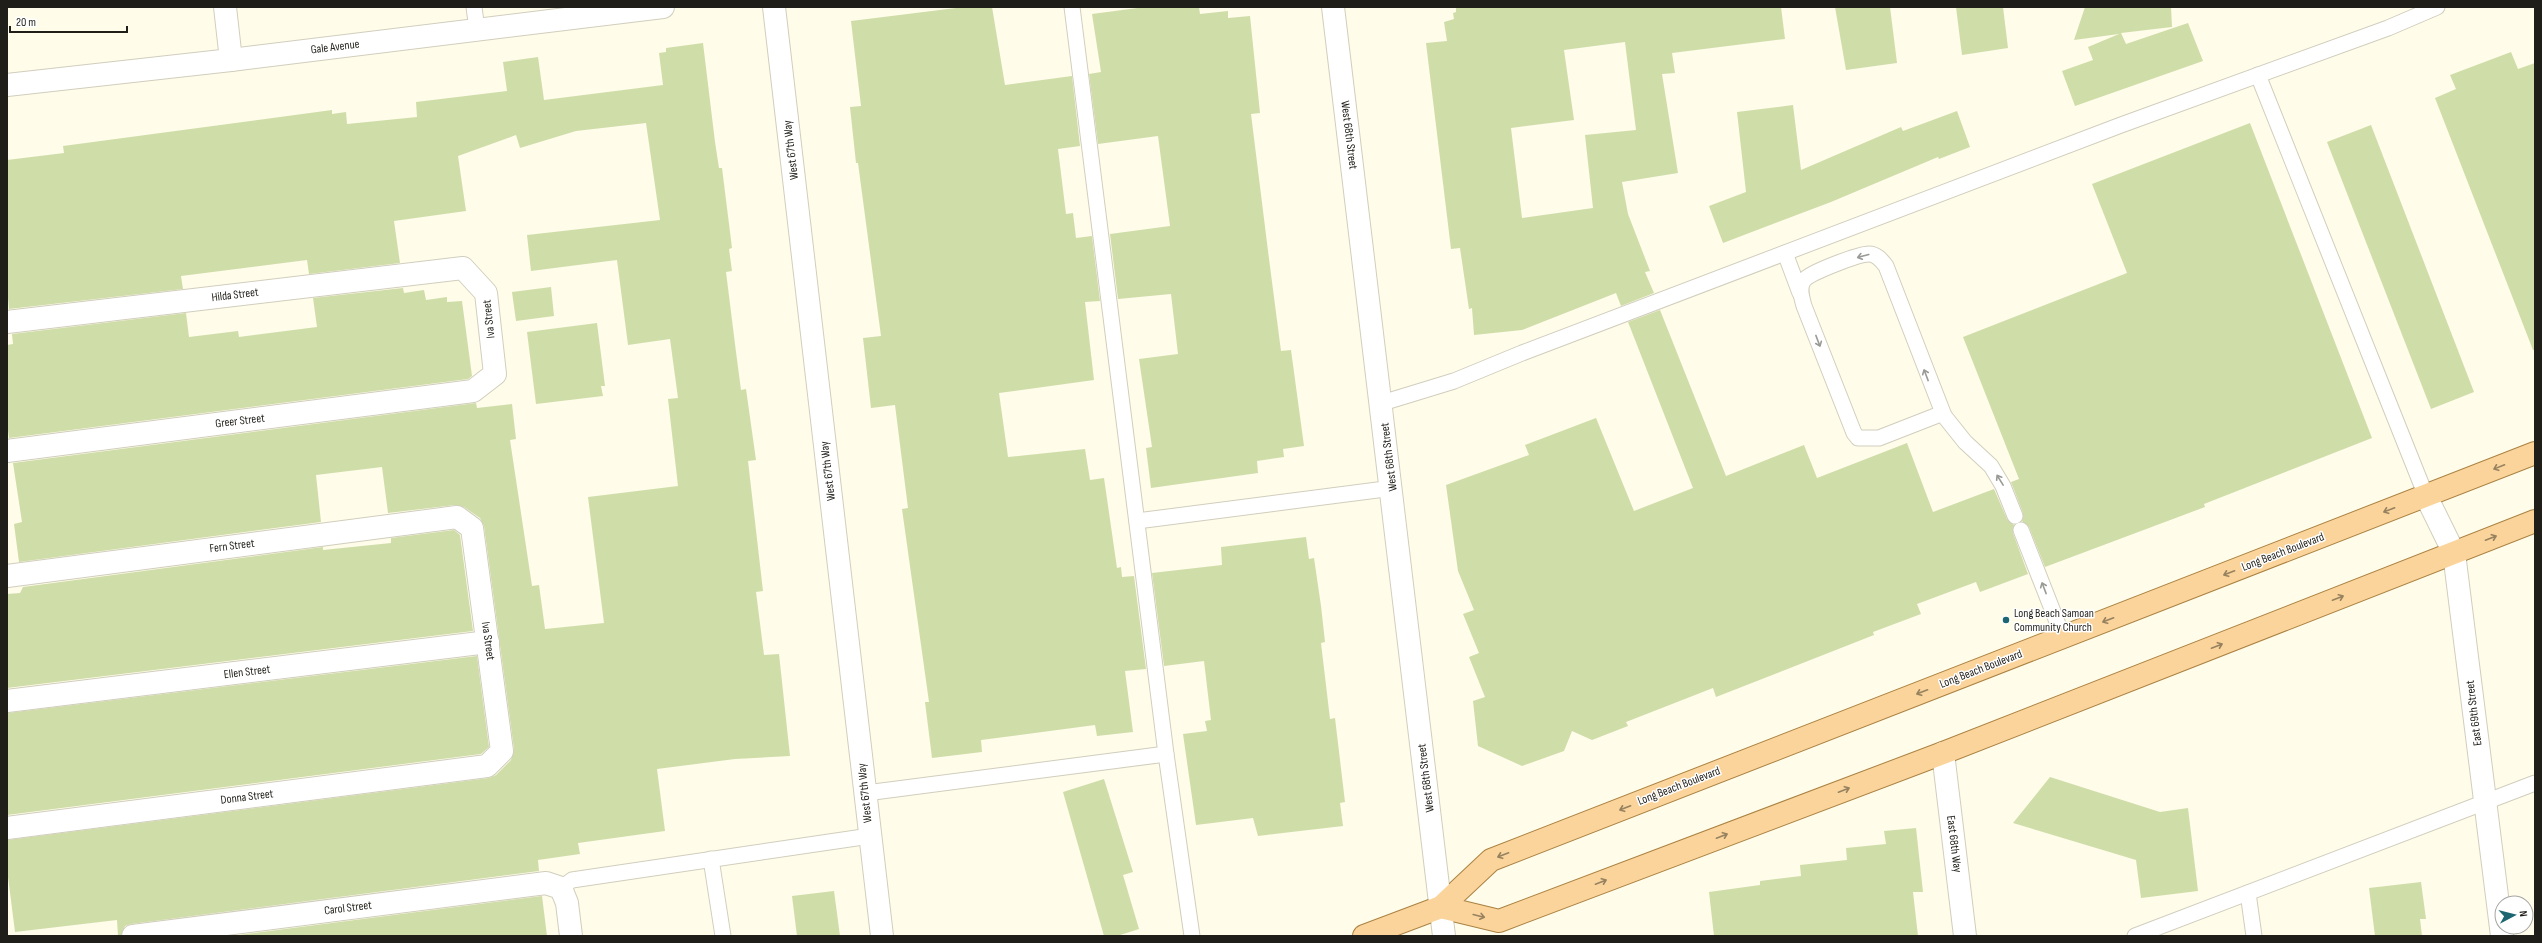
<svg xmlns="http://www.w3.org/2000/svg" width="2542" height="943" viewBox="0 0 2542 943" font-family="'Sofia Sans Condensed',sans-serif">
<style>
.building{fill:#cfdda9;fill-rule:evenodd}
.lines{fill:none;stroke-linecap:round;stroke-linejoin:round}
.lane-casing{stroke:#d1cebd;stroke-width:17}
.street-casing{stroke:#d1cebd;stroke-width:24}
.primary-casing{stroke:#ab8242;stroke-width:24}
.lane{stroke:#fff;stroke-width:15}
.street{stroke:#fff;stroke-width:22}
.primary{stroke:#fad49b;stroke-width:22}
.oneway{stroke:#9a9a97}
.oneway2{stroke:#978260}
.poi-dot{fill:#1c6672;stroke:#fff;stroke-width:1.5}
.labels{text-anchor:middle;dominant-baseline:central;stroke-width:3;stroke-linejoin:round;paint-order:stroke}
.street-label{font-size:12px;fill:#1f1e18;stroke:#fff}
.poi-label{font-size:12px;fill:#1f1e18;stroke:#fff;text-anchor:start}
</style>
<rect width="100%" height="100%" fill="#fffcea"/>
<g class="building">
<path d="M964,7H992L1005,85L1072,76L1080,146L1058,149L1066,214L1073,213L1076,238L1092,236L1100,301L1085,302L1094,380L999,393L1008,457L1085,449L1090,480L1104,478L1117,568L1121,567L1122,577L1134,576L1146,669L1125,671L1133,732L1097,736L1095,725L981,740L982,752L932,758L925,702H929L902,509L908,508L895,405L871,408L863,338L881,336L858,163H856L850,107L861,106L851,21Z"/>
<path d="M1145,7H1199L1200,14L1228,11V18L1250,16L1260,113L1251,114L1268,251L1281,351L1291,350L1304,446L1283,449L1284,457L1257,461L1258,473L1151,488L1146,448L1152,447L1139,359L1178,354L1171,294L1118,299L1110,234L1170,226L1158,136L1098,144L1089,74L1101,72L1092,14Z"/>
<path d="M1456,7H1781L1785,39L1672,53L1675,73L1662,74L1678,173L1622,182L1628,214L1650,271L1645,272L1654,293L1621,306L1616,293L1522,330L1474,335L1472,308L1469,309L1460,248L1451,249L1426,43L1447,41L1444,22L1454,19L1453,13L1456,12ZM1625,42L1636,130L1585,135L1593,208L1522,218L1511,128L1574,120L1564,50Z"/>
<path d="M1835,7H1890L1897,63L1846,70Z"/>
<path d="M1956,7H2003L2008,48L1962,55Z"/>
<path d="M2085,7H2171L2172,27L2121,33L2126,44L2188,23L2203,61L2075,106L2062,71L2093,60L2088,47L2119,34L2074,40Z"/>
<path d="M703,43L715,142L719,168H722L732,248L729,249L732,271L726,272L736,352L741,390L746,389L756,460L748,461L763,591L756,592L764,655L779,654L790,756L735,759L657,769L665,831L578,843L580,854L538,860L539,871L131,924L125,926L121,936H118L117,920L15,932L7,869V840L489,778L496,775L511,760L514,749L484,526L480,518L464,507L455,505L388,513L382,467L316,475L321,522L19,562L14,524L22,522L13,463L476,403L477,408L512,404L516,439L510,440L532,586L539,585L545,629L604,623L588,497L678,486L668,399L678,398L670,339L628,345L617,260L531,271L527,235L660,220L646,123L576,131L520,148L516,135L458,156L466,211L394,221L400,263L309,274L307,260L181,276L183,289L9,309L7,287V160L64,153L63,146L332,110V114L346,112L347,124L417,117L416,102L507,91L503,62L538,57L544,100L663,85L659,53L666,52V48Z"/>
<path d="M2511,52L2518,69L2535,63V350H2533L2435,98L2456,89L2450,75Z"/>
<path d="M1793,105L1801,170L1901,127L1903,131L1957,111L1970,147L1939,159L1938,157L1831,202L1723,243L1709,206L1746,192L1737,112Z"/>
<path d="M2250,123L2372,438L2204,504L2205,507L2045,567L2029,527L2022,521L2023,513L2011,482L2019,479L1963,337L2127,273L2092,184Z"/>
<path d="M2371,125L2474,392L2431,409L2327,142Z"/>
<path d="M551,287L554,316L516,321L512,292Z"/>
<path d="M403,288L404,293L424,290L426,300L447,297V302L462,301L472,376L468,379L9,438L7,423V345L13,344L12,334L186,313L189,337L238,331L239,337L317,327L313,298Z"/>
<path d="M1660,310L1726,476L1804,445L1817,478L1907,443L1933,512L1994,489L2007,519L2014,525L2013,533L2028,574L1980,592L1976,582L1917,604L1921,614L1873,632L1874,635L1716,697L1713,688L1626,722L1628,726L1592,740L1572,731L1564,751L1522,766L1478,746L1473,701L1485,697L1469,657L1479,653L1463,614L1474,610L1458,571L1446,485L1529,455L1525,445L1596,418L1634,511L1693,488L1628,322Z"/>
<path d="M597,323L605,386H601L603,396L536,404L527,332Z"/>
<path d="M454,530L460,535L473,631L7,688V594L20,593L23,587L323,547V550L391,543V538Z"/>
<path d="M1306,537L1309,559L1314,558L1321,606L1325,642L1321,643L1330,719L1335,718L1345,802L1340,803L1343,826L1258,836L1253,818L1196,825L1183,734L1207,731L1205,721L1211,720L1204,661L1164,666L1152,573L1222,565L1221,547Z"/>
<path d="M477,656L489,747L481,754L7,815V713Z"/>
<path d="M2050,777L2160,812L2188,808L2198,891L2141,898L2136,860L2013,823Z"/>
<path d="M1104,779L1133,872L1123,875L1139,929L1117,936H1104L1063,792Z"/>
<path d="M1916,828L1923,892H1913L1918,936H1714L1709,892L1760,885V881L1801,876L1800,865L1847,860L1846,848L1886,844L1884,831Z"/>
<path d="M2421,882L2426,919H2420L2422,936H2375L2369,888Z"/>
<path d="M834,891L840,936H797L792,896Z"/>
<path d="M542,896L547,936H231Z"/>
</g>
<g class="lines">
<g class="lane-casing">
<g id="lane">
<path d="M474,7L477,30"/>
<path d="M1072,7L1166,754L1192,936"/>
<path d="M2258,75L2426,496"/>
<path d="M1785,253L1800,293"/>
<path d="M1382,403L1454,381L1522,353L2121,125L2388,28L2437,7"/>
<path d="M1943,413L1879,438H1858L1854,433L1804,306C1802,298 1798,288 1804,280C1811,272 1859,254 1869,254C1877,254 1882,261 1886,266L1943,413L1945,417L1965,442L1991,466L2003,486L2015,516"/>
<path d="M1137,521L1393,488"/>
<path d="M2021,530L2063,637"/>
<path d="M866,793L1166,754"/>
<path d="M711,859L723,936"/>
<path d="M561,888L572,880L870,836"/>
<path d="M2248,893L2254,936"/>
<path d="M2135,936L2535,783"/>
</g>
</g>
<g class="street-casing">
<g id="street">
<path d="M225,7L231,60"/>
<path d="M774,7L882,936"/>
<path d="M1333,7L1444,936"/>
<path d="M7,85L231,60L663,7"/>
<path d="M7,322L463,268L486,293L495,374L473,391L7,451"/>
<path d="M2426,496L2454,553L2502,936"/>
<path d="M7,576L457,517L472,528L502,751L487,766L7,828"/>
<path d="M7,701L488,642"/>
<path d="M1943,753L1965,936"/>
<path d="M133,936L546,883L561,888L567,903L571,936"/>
</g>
</g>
<g class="primary-casing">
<g id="primary">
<path d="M1441,907L1499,921L1943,753L2535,521"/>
<path d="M1364,936L1441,907L1491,860L2535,453"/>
</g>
</g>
<use href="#lane" class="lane"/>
<use href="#street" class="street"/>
<use href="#primary" class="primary"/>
</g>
<defs><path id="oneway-shaft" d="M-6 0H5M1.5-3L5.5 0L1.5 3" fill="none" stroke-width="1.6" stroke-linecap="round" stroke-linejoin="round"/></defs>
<g class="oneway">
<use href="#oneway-shaft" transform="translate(1863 256) rotate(165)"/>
<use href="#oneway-shaft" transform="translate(1818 341) rotate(69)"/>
<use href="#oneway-shaft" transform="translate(1926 375) rotate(-111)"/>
<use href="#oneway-shaft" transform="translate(2000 480) rotate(-122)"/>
<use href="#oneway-shaft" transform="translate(2044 588) rotate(-111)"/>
</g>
<g class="oneway2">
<use href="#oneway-shaft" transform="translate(2499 467) rotate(158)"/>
<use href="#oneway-shaft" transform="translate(2389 510) rotate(159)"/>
<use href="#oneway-shaft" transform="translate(2491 538) rotate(-21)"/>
<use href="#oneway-shaft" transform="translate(2229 573) rotate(159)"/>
<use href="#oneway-shaft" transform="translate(2338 598) rotate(-21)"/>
<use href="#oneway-shaft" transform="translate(2108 620) rotate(159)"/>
<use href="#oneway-shaft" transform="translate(2217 646) rotate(-21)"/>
<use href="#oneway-shaft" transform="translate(1922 692) rotate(159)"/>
<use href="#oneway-shaft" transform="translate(1844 790) rotate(-21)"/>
<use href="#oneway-shaft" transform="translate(1625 808) rotate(159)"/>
<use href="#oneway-shaft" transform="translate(1722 836) rotate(-21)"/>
<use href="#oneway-shaft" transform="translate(1503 855) rotate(159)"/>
<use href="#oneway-shaft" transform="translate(1601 882) rotate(-21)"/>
<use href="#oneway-shaft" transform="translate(1479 916) rotate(14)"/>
</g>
<circle class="poi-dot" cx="2006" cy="620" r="4"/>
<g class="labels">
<g class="street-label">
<text transform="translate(335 47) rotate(-7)">Gale Avenue</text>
<text transform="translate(1349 135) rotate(83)">West 68th Street</text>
<text transform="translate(791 150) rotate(-97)">West 67th Way</text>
<text transform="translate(235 295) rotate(-7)">Hilda Street</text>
<text transform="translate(489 319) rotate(-96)">Iva Street</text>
<text transform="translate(240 421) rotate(-7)">Greer Street</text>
<text transform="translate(1389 457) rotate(-97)">West 68th Street</text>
<text transform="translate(828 471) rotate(-97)">West 67th Way</text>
<text transform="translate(232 546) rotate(-7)">Fern Street</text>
<text transform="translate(2283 552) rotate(-21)">Long Beach Boulevard</text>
<text transform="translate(488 641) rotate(82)">Iva Street</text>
<text transform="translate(1981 669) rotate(-21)">Long Beach Boulevard</text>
<text transform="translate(247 672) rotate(-7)">Ellen Street</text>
<text transform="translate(2474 713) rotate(-97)">East 69th Street</text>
<text transform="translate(1426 778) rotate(-97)">West 68th Street</text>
<text transform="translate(1679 786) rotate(-21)">Long Beach Boulevard</text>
<text transform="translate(865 793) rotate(-96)">West 67th Way</text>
<text transform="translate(247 797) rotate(-7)">Donna Street</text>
<text transform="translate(1954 844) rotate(83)">East 68th Way</text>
<text transform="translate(348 908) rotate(-7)">Carol Street</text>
</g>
<g class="poi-label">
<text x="2014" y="613">Long Beach Samoan<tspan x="2014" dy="14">Community Church</tspan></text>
</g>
</g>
<rect width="2542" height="943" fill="none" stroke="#1f1e18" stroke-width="16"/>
<g transform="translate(2514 915) rotate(83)"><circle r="19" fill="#ffffff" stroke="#a5a5a3"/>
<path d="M0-3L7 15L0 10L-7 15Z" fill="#1c6672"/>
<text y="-6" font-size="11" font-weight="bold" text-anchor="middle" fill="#1f1e18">N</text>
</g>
<path d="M10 26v6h117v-6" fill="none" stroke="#1f1e18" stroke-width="2"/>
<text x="16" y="26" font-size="12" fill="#1f1e18" stroke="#ffffff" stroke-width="3" paint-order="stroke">20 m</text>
</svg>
